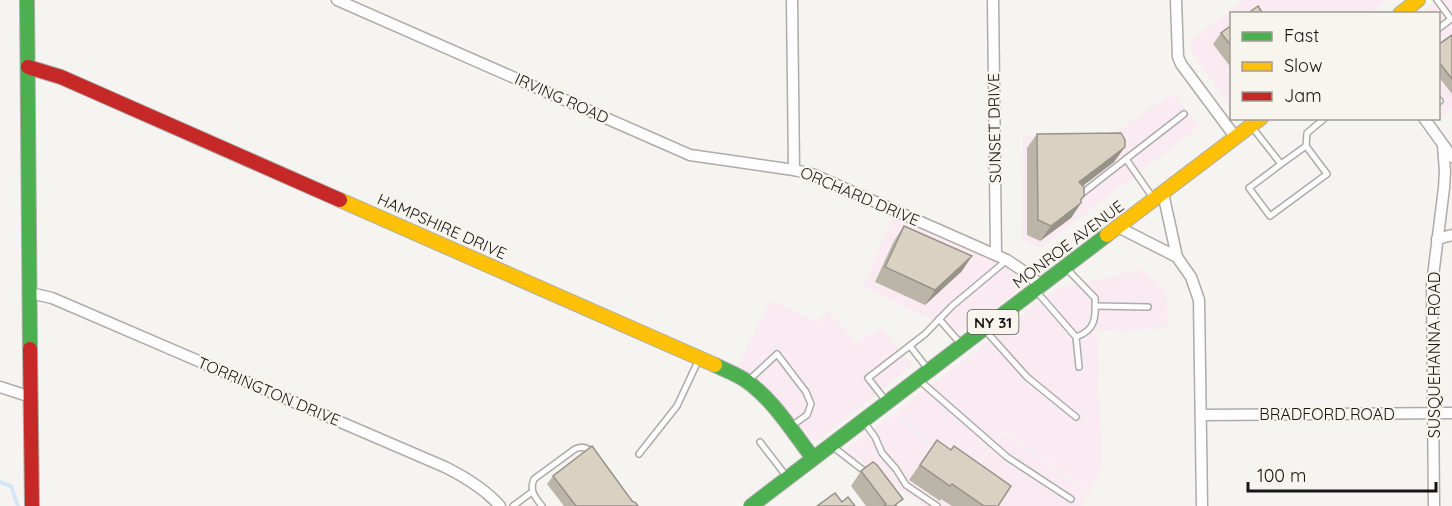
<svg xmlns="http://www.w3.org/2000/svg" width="1452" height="506" viewBox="0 0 1452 506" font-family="Quicksand,sans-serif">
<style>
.commercial{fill:#f9ebf1}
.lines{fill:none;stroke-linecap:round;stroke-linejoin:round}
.stream{stroke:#d6e6f4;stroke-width:4}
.lane-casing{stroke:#adacaa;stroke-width:8}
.street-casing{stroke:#adacaa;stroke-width:13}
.fast-casing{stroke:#adacaa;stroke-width:16}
.slow-casing{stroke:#adacaa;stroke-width:16}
.jam-casing{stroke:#adacaa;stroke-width:16}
.lane{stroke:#fefdfd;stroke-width:5}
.street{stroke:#fefdfd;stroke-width:10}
.fast{stroke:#4caf50;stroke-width:14}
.slow{stroke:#ffc107;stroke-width:14}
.jam{stroke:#c62828;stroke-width:14}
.wall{fill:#bbb5a8}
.shaded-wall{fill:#989388}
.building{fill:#d9d2c3;stroke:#989388;stroke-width:1.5}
.labels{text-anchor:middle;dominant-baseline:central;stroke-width:4.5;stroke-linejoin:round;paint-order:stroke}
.shield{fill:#f8f5ef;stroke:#5a5956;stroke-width:1.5}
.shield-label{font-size:15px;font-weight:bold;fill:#171614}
.street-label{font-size:16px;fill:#171614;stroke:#f8f5ef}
</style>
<rect width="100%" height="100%" fill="#f6f4f1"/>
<g class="commercial">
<path d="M1244,0H1387V1L1370,13L1232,14L1231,108L1192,53L1190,41Z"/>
<path d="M1438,0H1452V108L1439,118L1438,14H1420Z"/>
<path d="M1176,95L1199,127L1040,248L1022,240L1023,136L1113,134L1167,97Z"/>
<path d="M893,215L1012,270L1020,284L1013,296L958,332L863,287Z"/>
<path d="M1142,269L1167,291L1168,328L1066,333L1097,332L1102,467L1089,493L1004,430L974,469L938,453L896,411L1039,303L1060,325L1040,302L1057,289Z"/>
<path d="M771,300L816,322L828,311L857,343L881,327L913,365L819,440L808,439L767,387L738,365Z"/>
<path d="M895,412L938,455L974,471L1005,433L1087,494L1081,506H923L845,450Z"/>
</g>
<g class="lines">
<path class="stream" d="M0,482L11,486L18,506"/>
<g class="lane-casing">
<g id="lane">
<path d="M1437,0L1451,19L1438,29"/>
<path d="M1438,99L1440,101L1438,102"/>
<path d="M1252,127L1281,164L1249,188L1270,216L1327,174L1306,146L1281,164"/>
<path d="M1306,146L1307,133L1325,118"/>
<path d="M1080,195L1126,159"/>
<path d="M1153,198L1126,159L1184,114"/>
<path d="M1067,269L1095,298C1096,317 1096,330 1076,337"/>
<path d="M1036,291L1076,337L1079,367"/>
<path d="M1095,306L1148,307"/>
<path d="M939,319L960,343"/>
<path d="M985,330L1027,377L1076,417"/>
<path d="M910,346L927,368"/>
<path d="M919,380L1007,457L1071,499"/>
<path d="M748,381L777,354L806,392L811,404L807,415L790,427"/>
<path d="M886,401L868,378L925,334L952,306L1007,260"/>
<path d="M864,422L875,437L882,453L896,469L906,485L937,506"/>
<path d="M760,442L787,477"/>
<path d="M832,446L868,474"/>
<path d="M639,454L677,406L699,359"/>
<path d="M513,506L532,492"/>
<path d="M542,506C535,497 529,491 534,479L575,449C582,446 588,447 593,454"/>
</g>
</g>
<g class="street-casing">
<g id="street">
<path d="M337,0L690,155L794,170L812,174L1007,260L1029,275L1040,285"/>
<path d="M792,0L794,170"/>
<path d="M993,0L996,255"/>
<path d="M1176,0L1178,57L1181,64L1236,138"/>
<path d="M1424,118L1452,157"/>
<path d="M1163,193L1177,257L1191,277L1199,300L1202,506"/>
<path d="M1118,227L1177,257"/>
<path d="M1437,239L1452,235"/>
<path d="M30,293L52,298L445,467C465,477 485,489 500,506"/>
<path d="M0,387L31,397"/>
<path d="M1201,415L1452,413"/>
<path d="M1434,506L1432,284L1444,188L1445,171L1443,145"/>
</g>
</g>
<g class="fast-casing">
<g id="fast">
<path d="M27,0L30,349"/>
<path d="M715,365C725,370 736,374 745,380C773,399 792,431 813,458"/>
<path d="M751,506L1107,235"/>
</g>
</g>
<g class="slow-casing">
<g id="slow">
<path d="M1400,14L1418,0"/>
<path d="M340,200L715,365"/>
<path d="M1107,235L1261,118"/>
</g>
</g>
<g class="jam-casing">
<g id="jam">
<path d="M28,67L61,77L340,200"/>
<path d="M30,349L32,506"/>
</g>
</g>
<use href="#lane" class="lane"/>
<use href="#street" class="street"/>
<use href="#fast" class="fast"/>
<use href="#slow" class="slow"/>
<use href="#jam" class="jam"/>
</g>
<g class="wall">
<path d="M1232,25V69L1213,44L1221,33Z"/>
<path d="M1452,35V94L1438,76V45Z"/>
<path d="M1037,134L1114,162L1083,186L1081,203L1071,218L1040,241L1027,235V148Z"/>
<path d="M904,226L962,271L925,305L875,282L894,241Z"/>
<path d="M937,440L998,506H952L941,499L940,501L909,480Z"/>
<path d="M861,471L898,506H866L851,486Z"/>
<path d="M553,476L632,501L638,506H564L547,484Z"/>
</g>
<g class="shaded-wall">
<path d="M1125,147L1114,162L1069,196L1079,182Z"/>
<path d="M1084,196L1076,207L1081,203L1071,218L1040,241L1051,226Z"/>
<path d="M972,256L962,271L925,305L935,290Z"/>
</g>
<g class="building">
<path d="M1258,6L1263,14H1247Z"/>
<path d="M1232,25V47L1221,33Z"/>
<path d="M1452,35V79L1438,61V45Z"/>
<path d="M1121,133L1125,140V147L1079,182L1084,187V196L1081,199V203L1051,226L1038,220L1037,134Z"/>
<path d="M904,226L972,256L935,290L885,267Z"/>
<path d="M937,440L951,450L954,446L1011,486L998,506H984L952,484L950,486L920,465Z"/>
<path d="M592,446L632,501L636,503L638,506H576L553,476Z"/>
<path d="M873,462L877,465L903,499L895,505L896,506H884L886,504L861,471Z"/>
<path d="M835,493L842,502L848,497L855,506H817Z"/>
</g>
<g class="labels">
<rect class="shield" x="967.5" y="310" width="51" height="24" rx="4.5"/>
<g class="shield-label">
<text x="993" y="322">NY 31</text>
</g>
<g class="street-label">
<text transform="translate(562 98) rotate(24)">IRVING ROAD</text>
<text transform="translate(994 128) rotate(-91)">SUNSET DRIVE</text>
<text transform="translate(860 196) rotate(23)">ORCHARD DRIVE</text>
<text transform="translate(442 226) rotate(24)">HAMPSHIRE DRIVE</text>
<text transform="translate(1068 244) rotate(-37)">MONROE AVENUE</text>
<text transform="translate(1434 355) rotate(-90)">SUSQUEHANNA ROAD</text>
<text transform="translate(269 391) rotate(23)">TORRINGTON DRIVE</text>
<text x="1327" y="414">BRADFORD ROAD</text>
</g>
</g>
<rect x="1230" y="12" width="210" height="108" fill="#f8f5ef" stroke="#9e9c97" stroke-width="1.5"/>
<rect x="1242" y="32" width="30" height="9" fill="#4caf50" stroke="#9e9c97" stroke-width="1.5"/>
<text x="1284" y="42" font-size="18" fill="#171614">Fast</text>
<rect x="1242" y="62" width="30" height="9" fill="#ffc107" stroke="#9e9c97" stroke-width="1.5"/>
<text x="1284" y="72" font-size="18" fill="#171614">Slow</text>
<rect x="1242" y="92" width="30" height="9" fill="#c62828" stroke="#9e9c97" stroke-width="1.5"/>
<text x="1284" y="102" font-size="18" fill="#171614">Jam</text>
<path d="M1248 482v9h188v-9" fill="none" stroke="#171614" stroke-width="3"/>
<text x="1257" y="482" font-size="18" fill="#171614" stroke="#f8f5ef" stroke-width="4.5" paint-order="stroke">100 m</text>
</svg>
